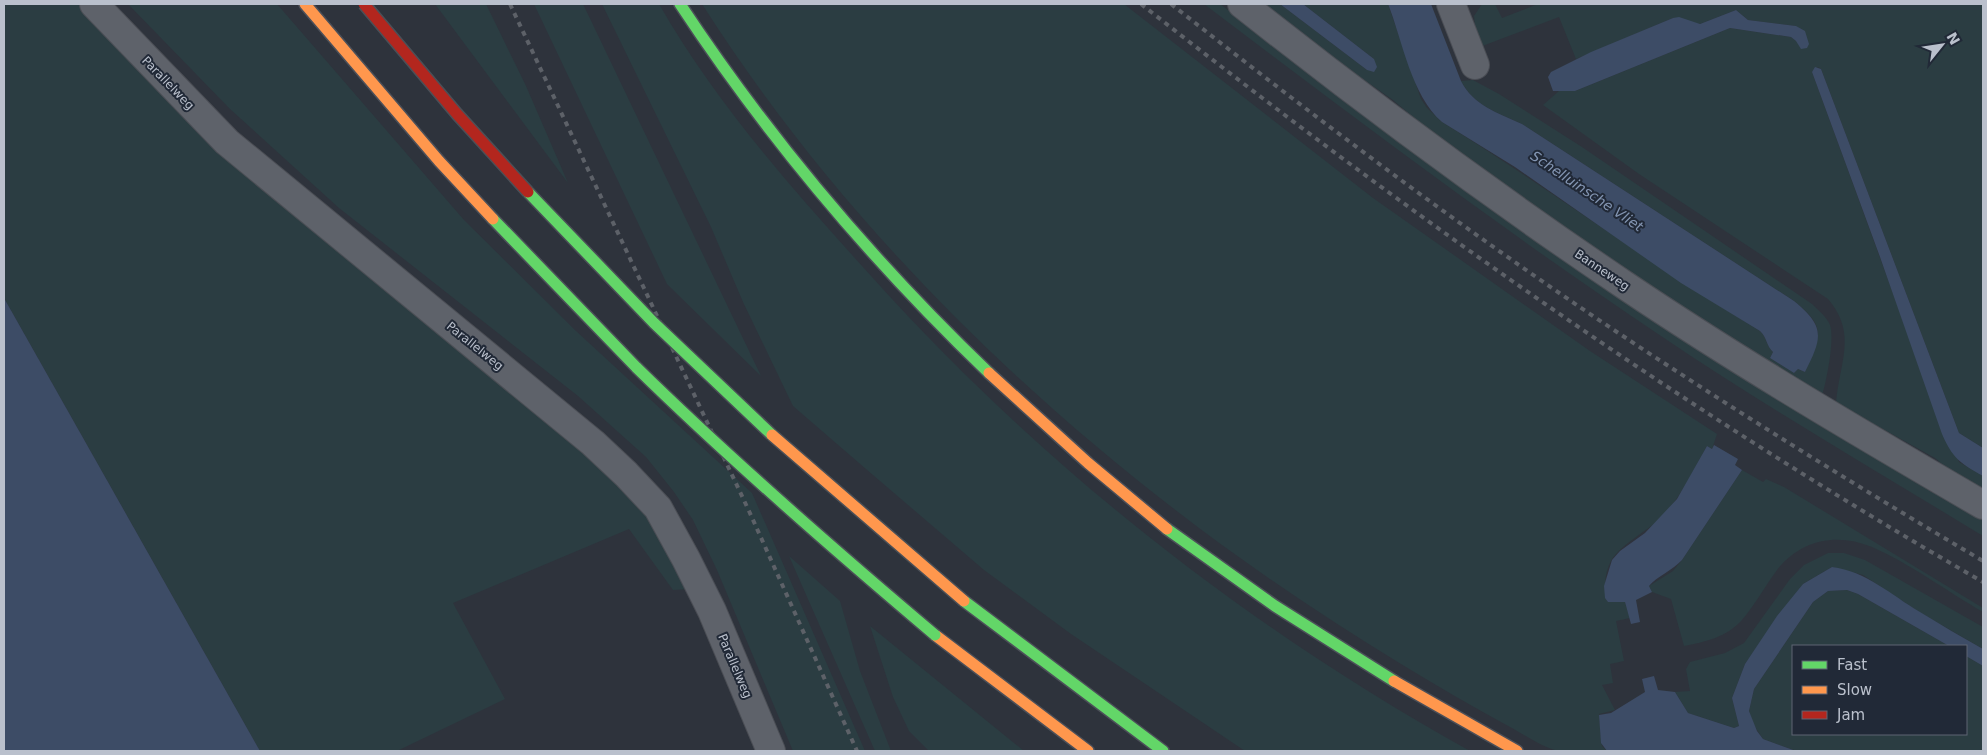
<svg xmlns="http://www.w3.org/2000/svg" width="1987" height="755" viewBox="0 0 1987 755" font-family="'DejaVu Sans',sans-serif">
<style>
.green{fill:#2b3d42}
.water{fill:#3d4c66}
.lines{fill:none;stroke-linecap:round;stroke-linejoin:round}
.street-casing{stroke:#4b4e55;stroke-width:30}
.fast-casing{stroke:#4c5059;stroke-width:14}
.slow-casing{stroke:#4c5059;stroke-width:14}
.street{stroke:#5e626a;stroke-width:28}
.fast{stroke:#63d668;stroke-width:11}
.slow{stroke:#ff974d;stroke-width:11}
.rail{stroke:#5d6168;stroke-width:4;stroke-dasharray:5 5;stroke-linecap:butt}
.fast-bridge-casing{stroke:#4b5057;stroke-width:14;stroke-linecap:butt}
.slow-bridge-casing{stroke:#4b5057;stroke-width:14;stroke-linecap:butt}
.jam-bridge-casing{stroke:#4b5057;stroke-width:14;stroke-linecap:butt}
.fast-bridge{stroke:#63d668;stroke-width:11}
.slow-bridge{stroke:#ff974d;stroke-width:11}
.jam-bridge{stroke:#b3261e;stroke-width:11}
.labels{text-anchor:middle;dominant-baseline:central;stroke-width:4;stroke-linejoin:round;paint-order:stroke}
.street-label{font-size:12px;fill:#bac0cc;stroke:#212937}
.water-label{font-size:14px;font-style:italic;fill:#8395b2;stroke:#212937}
</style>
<rect width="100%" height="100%" fill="#2e333c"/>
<g class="green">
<path d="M4,4H78L143,71L581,441L638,499L689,589L673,590L629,529L453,603L505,699L397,751H260L4,298Z"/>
<path d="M128,4H277L464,220L576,331L752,493L865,751H793L717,570L693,520L674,492L646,457L578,396L339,208L230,109Z"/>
<path d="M435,4H486L526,86L568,183Z"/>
<path d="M534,4H583L761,376L667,284Z"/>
<path d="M602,4H659C717,105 794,191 872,277C1043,467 1247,627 1470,751H1245L1071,634L984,570L866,469L793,406L743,302L711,227Z"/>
<path d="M702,4H1124L1373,198L1590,351L1717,434L1712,449L1707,446C1693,471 1681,497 1661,518C1647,531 1620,545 1611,561C1604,574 1604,587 1608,602H1625L1630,618L1616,621L1624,661L1610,664L1613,683L1602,685L1615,710L1599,714L1602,746L1607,751C1592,751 1574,754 1559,751C1543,748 1525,735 1510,727C1473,707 1437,686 1401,664C1128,499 874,274 702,4Z"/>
<path d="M1204,4H1220L1381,126L1983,517V536C1875,470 1766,407 1661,336C1504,231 1354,118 1204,4Z"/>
<path d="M1255,4H1280L1367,70L1374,59L1303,4H1388L1421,99L1427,108L1442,122C1550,189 1652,265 1760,331C1767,337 1766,346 1773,352L1770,358L1794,373L1798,369L1805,372C1819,335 1829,329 1794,301L1522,124C1498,113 1473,105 1461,81L1473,80L1499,94L1582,147L1812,304C1818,310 1827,317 1830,325C1835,340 1826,384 1821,399L1589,246L1459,156L1393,100Z"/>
<path d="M1482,4H1495L1502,18L1538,4H1983V448L1959,433L1821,69L1818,67L1812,72L1909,337L1959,462L1983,476V492L1960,479L1935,458L1836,403C1839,363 1858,334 1828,299L1639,174L1543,105L1559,91H1575L1730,28L1791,37L1796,41V26L1748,20L1736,10L1700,24L1673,18L1576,59L1559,17L1477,48L1474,16Z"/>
<path d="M1742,470L1763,482L1766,479L1784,487L1983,608V612C1948,592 1909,563 1872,547C1837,532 1800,540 1777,570C1765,586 1755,605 1742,620C1727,637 1705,642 1684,646L1671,599L1652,592L1649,586L1673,571L1682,560Z"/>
<path d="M1828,553H1844L1865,560L1983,627V649L1919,612L1863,575L1832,567L1803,584L1745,664L1732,698L1739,726L1734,728L1688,713L1675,692L1690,691L1686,669L1690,662L1725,653L1744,643L1790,579L1804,565Z"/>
<path d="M789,556L840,601L860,671L891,751H875Z"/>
<path d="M1847,590L1858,594L1949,646H1793V734H1966V656L1983,666V751H1796L1763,739L1753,724L1749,711L1754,689L1813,602L1828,591Z"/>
<path d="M870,626L1024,751H929L909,731L893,697Z"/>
</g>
<g class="water">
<path d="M1280,4H1303L1374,59L1377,67L1374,72L1367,70Z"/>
<path d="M1388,4H1431L1461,81C1473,105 1498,113 1522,124L1794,301C1826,327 1822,338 1805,372L1798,369L1794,373L1770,358L1773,352C1766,346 1767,337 1760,331L1681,283L1515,167L1442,122C1411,95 1403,42 1388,4Z"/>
<path d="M1736,10L1748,20L1796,26L1805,31L1809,44L1807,48L1801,49L1796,41L1791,37L1730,28L1575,91H1553L1548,77L1551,72L1591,52L1673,18L1679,17L1700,24Z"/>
<path d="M1815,67L1821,69L1959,433L1983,448V476C1960,463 1953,459 1942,434L1880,257L1812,72Z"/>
<path d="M4,298L260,751H4Z"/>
<path d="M1714,445L1738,459L1735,465L1742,470L1682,560C1673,570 1656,577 1649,586L1652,592L1636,600L1640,622L1631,624L1625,602H1608L1605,598L1604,586L1612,560L1620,551L1645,533L1677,499L1707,446L1712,449Z"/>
<path d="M1832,567C1866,571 1891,595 1920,612C1941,625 1962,637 1983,649V666L1966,656V646H1949L1858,594L1847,590L1828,591L1813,602L1754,689L1749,711L1757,731L1763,739L1796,751H1607L1601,743L1599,715L1611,713L1645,692L1642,679L1654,676L1658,690L1675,692L1688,713L1734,728L1739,726L1732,698L1745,664L1777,616L1803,584Z"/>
</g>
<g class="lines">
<g class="street-casing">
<g id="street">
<path d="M94,4L227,142L593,443L626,474L658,508L686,559L712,611L771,751"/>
<path d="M1242,4C1367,103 1494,197 1626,286C1742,364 1863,435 1983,505"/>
<path d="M1451,4L1475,65"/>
</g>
</g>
<g class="fast-casing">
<g id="fast">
<path d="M680,4C770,140 871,260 989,373"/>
<path d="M493,219L637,368"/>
<path d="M1167,529L1275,606L1394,681"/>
<path d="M964,601L1163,751"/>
</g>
</g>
<g class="slow-casing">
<g id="slow">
<path d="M305,4L439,161L493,219"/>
<path d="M989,373L1088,463L1167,529"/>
<path d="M935,635L1088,751"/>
<path d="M1394,681L1517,751"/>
</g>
</g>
<use href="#street" class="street"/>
<use href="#fast" class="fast"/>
<use href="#slow" class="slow"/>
<g class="rail">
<path d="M510,4L749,511L857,751"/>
<path d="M1141,4C1409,215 1687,412 1983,582"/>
<path d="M1171,4C1308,112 1448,218 1593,316C1721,402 1851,483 1983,561"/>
</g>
<g class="fast-bridge-casing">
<g id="fast-bridge">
<path d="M528,192L654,323L772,435"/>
<path d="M637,368C733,462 832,548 935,635"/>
</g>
</g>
<g class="slow-bridge-casing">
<path id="slow-bridge" d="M772,435L964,601"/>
</g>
<g class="jam-bridge-casing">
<path id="jam-bridge" d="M364,4L457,114L528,192"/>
</g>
<use href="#fast-bridge" class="fast-bridge"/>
<use href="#slow-bridge" class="slow-bridge"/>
<use href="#jam-bridge" class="jam-bridge"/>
</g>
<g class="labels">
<g class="street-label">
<text transform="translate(168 83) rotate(46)">Parallelweg</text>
<text transform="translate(1602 270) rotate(34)">Banneweg</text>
<text transform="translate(475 346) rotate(39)">Parallelweg</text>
<text transform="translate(735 666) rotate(67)">Parallelweg</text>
</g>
<g class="water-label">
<text transform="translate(1587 191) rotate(34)">Schelluinsche Vliet</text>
</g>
</g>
<rect width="1987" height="755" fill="none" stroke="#bac0cc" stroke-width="10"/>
<rect x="1792" y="645" width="175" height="90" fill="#212937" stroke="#5e6573"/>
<rect x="1802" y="661" width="25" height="8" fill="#63d668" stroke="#5e6573"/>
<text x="1837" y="670" font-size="15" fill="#bac0cc">Fast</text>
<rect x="1802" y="686" width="25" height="8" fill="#ff974d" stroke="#5e6573"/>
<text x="1837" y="695" font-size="15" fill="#bac0cc">Slow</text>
<rect x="1802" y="711" width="25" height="8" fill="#b3261e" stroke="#5e6573"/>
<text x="1837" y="720" font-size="15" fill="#bac0cc">Jam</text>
<g transform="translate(1942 45) rotate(60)" stroke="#212937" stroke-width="4" paint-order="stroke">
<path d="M0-4L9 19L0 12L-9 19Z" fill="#bac0cc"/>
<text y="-8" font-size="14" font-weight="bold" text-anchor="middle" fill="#bac0cc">N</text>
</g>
</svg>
